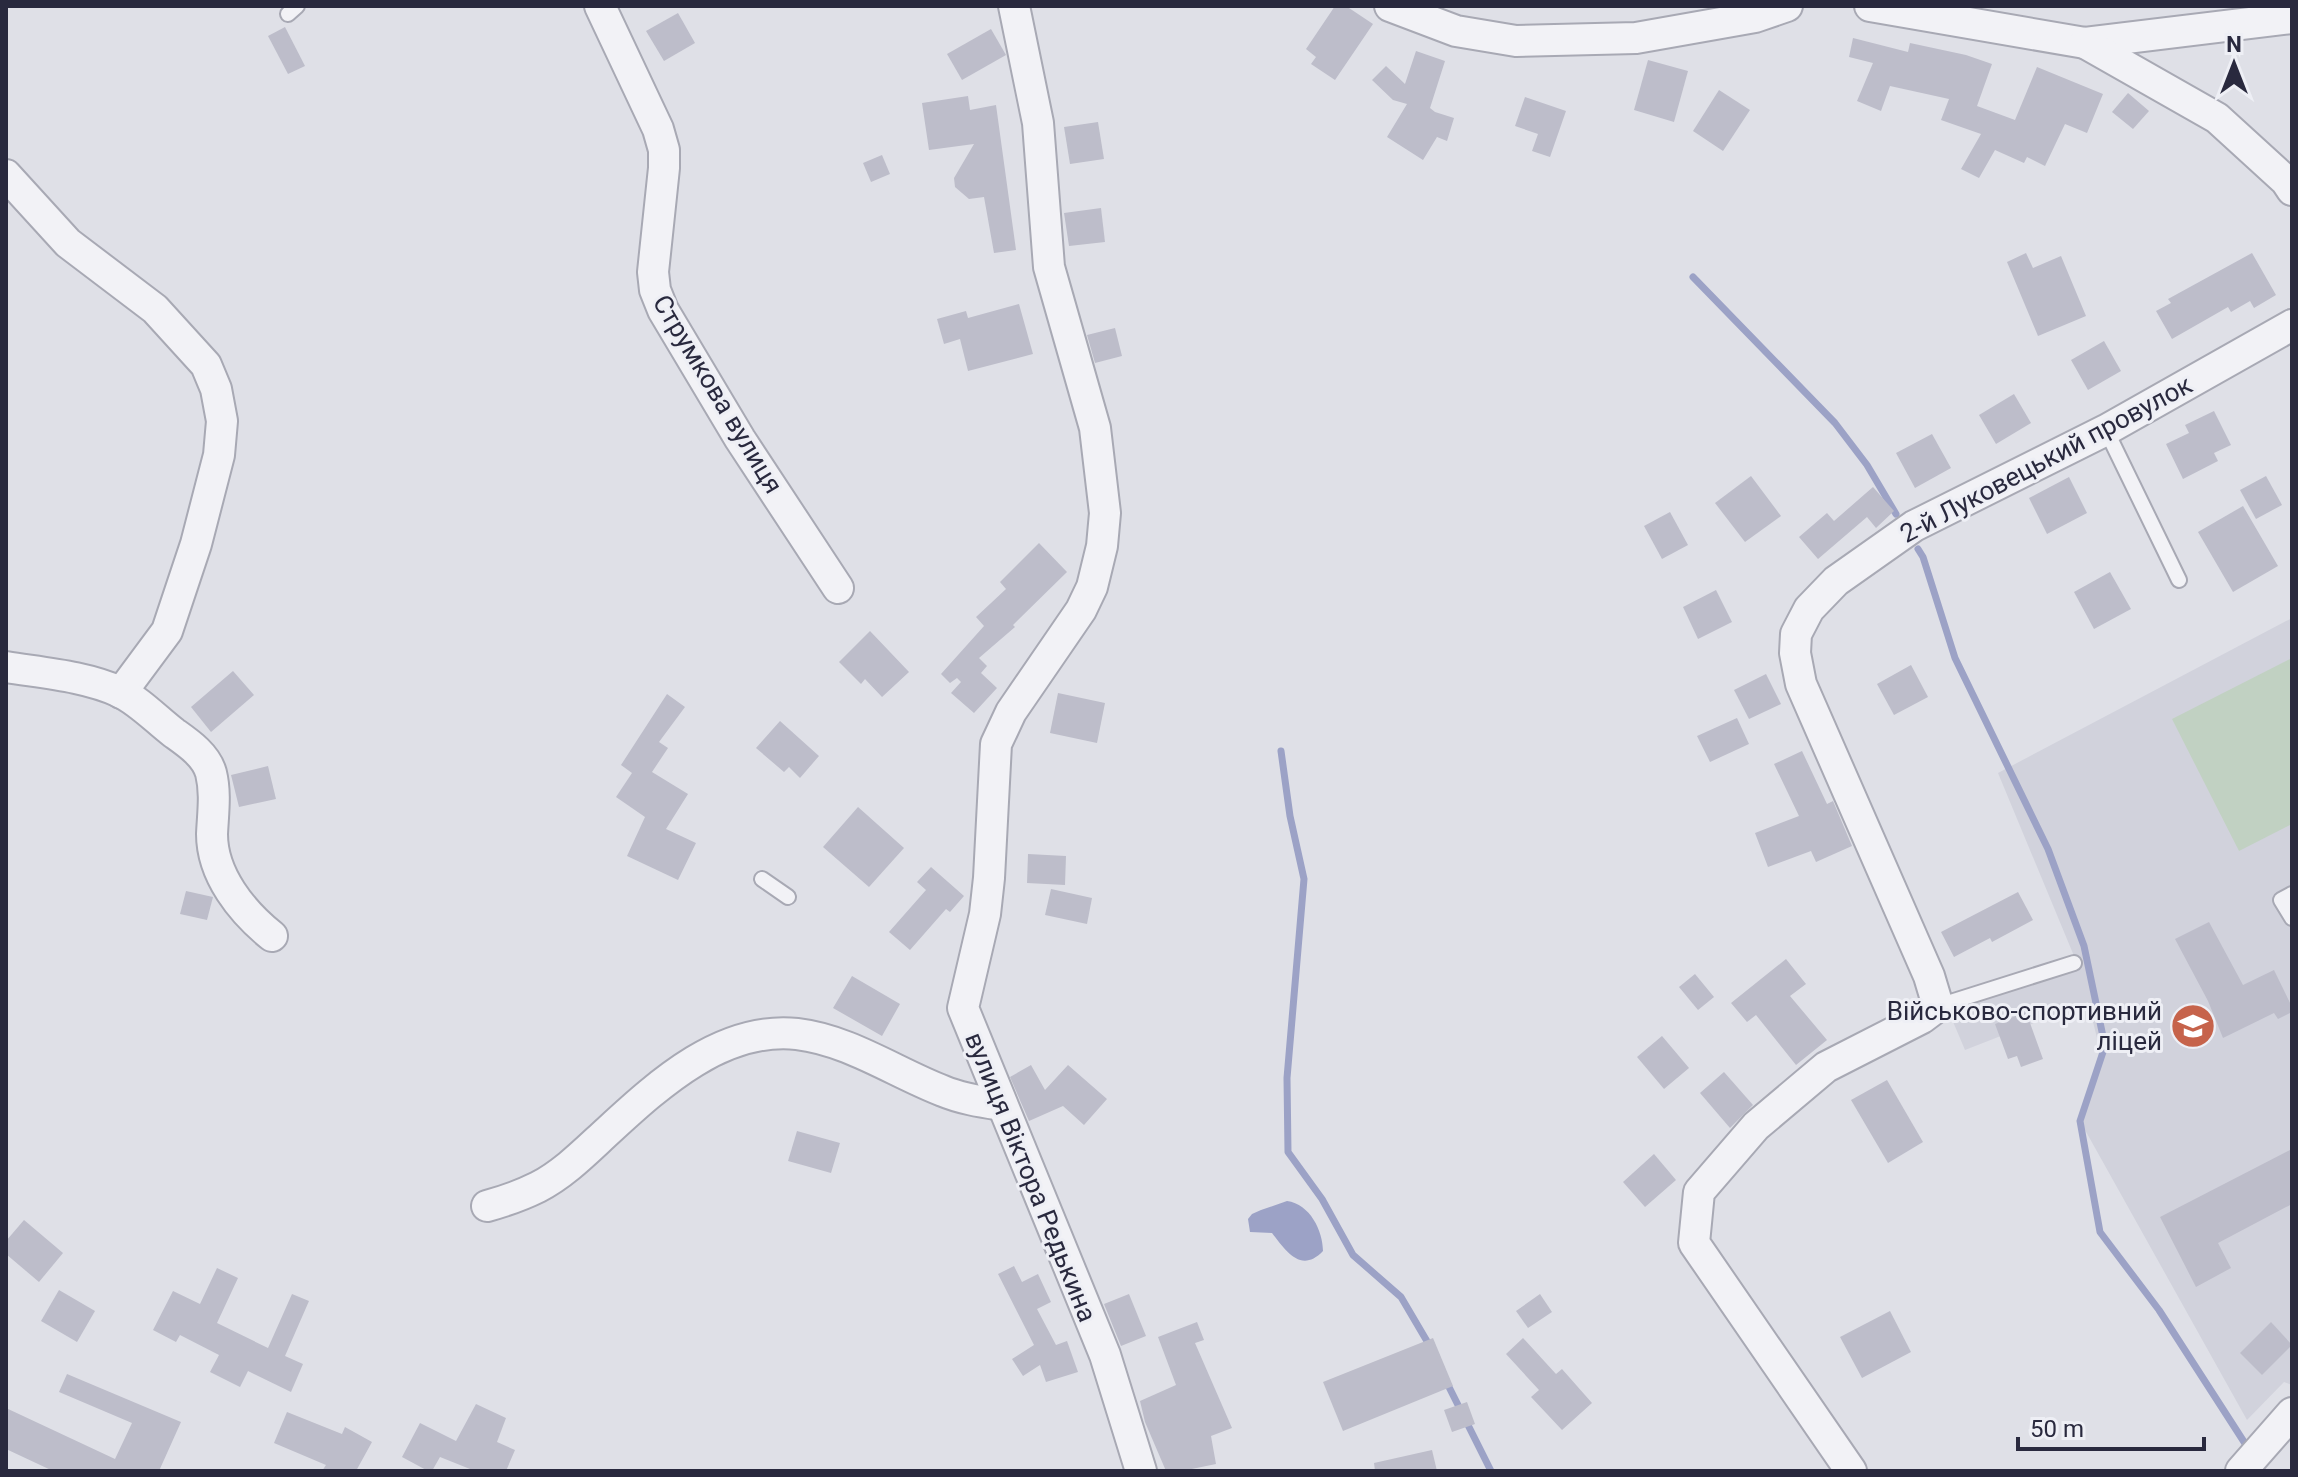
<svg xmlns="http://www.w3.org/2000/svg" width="2298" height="1477" viewBox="0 0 2298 1477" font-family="Roboto,sans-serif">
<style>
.built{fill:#d1d2dc}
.green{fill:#c1d1c2}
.water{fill:#9ca2c6}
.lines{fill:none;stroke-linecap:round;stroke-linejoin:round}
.stream{stroke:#9ca2c6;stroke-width:7}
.building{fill:#bdbdca}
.service-casing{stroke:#a8a9b4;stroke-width:18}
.minor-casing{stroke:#a8a9b4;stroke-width:34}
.service{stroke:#f2f2f6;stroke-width:14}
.minor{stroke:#f2f2f6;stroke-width:30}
.labels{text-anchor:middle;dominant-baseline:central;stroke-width:6;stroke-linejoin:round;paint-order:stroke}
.street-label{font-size:26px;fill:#29293e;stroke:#eeeff5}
.poi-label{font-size:26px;fill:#29293e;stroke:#eeeff5;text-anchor:end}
</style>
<rect width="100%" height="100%" fill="#dfe0e7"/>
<path class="built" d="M2292,618V1385L2284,1382L2247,1420L2080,1121L2100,1050L2088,1002L1965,1050L1943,998L2074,956L1998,773Z"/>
<path class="green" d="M2292,658V824L2239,851L2172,719Z"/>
<path class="water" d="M1287,1201C1310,1204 1323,1231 1323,1251C1301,1274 1286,1251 1272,1233L1250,1232L1248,1219L1252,1214L1261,1210Z"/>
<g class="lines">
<g class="stream">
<path d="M1693,277L1835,423L1867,465L1896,514"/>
<path d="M1918,549L1923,557L1955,658L2048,849L2084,946L2105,1046L2080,1121L2100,1232L2159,1310L2246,1445L2243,1450"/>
<path d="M1281,751L1290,816L1304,879L1287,1078L1288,1152L1322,1199L1353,1255L1401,1297L1431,1348"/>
<path d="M1446,1381L1491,1471"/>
</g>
</g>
<g class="building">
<path d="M1335,6H1346L1373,24L1335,80L1311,64L1316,57L1306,49Z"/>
<path d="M678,13L695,43L664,61L646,31Z"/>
<path d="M285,27L305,66L288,74L268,36Z"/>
<path d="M991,29L1006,55L962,80L947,54Z"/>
<path d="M1853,38L1908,52L1910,43L1966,55L1992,64L1977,106L2015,120L2037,67L2103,94L2087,133L2065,124L2045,166L2027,157L2024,163L1995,150L1979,178L1961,169L1981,134L1941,120L1949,99L1890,86L1881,111L1857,101L1873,63L1849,57Z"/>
<path d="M1416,51L1445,61L1430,108L1435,112L1454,118L1447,141L1437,137L1423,160L1387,137L1407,104L1393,100L1372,80L1386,66L1405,84Z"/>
<path d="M1648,60L1688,71L1674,122L1634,110Z"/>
<path d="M1719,90L1750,110L1723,151L1693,131Z"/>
<path d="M2128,93L2149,111L2133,129L2112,112Z"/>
<path d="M968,96L970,110L996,105L1016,250L994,253L984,197L969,199L955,187L954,178L974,144L929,150L922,103Z"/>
<path d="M1525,97L1566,111L1550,157L1532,151L1538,134L1515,126Z"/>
<path d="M1098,122L1104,159L1070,164L1064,127Z"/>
<path d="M882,155L890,174L871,182L863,163Z"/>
<path d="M1101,208L1105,242L1069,246L1064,213Z"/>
<path d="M2026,253L2033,268L2061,256L2086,316L2038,336L2007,262Z"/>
<path d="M2252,253L2276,295L2254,308L2250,301L2231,312L2228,307L2172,339L2156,311L2171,303L2168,299Z"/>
<path d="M1019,304L1033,354L968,371L960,339L944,344L937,319L966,311L968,318Z"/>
<path d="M1115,328L1122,356L1095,363L1087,335Z"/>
<path d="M2104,341L2121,371L2088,390L2071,360Z"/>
<path d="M2014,394L2031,423L1996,444L1979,415Z"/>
<path d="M2214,411L2231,445L2214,453L2218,461L2183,479L2166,444L2189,433L2185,425Z"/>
<path d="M1932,434L1951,468L1915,488L1896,453Z"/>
<path d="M1751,476L1781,516L1745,542L1715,503Z"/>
<path d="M2266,476L2282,505L2256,519L2240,490Z"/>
<path d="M2069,477L2087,513L2047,534L2029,498Z"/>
<path d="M1873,487L1894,511L1876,528L1867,517L1818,559L1799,537L1827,513L1834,521Z"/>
<path d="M2243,506L2278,566L2233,592L2198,532Z"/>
<path d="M1670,512L1688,545L1662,559L1644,526Z"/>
<path d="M1039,543L1067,572L1013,625L1015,627L979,658L987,666L981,673L997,688L974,713L951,693L961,682L957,678L950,683L941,674L984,626L976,617L1006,589L1000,582Z"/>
<path d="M2110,572L2131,609L2094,629L2074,592Z"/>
<path d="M1716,590L1732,622L1698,639L1683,607Z"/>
<path d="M870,631L909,672L882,697L865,679L861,684L839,662Z"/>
<path d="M1911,665L1928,697L1894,715L1877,684Z"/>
<path d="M233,671L254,695L211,732L191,707Z"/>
<path d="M1766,674L1781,704L1749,719L1734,690Z"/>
<path d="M1058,693L1105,703L1097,743L1050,733Z"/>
<path d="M667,694L685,707L659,742L668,748L652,772L688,794L666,829L696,843L678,880L627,856L645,817L616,797L632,773L621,765Z"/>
<path d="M1737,718L1749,744L1710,762L1697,736Z"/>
<path d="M780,721L819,756L800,778L789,767L784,772L756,748Z"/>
<path d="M1802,751L1827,804L1833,801L1852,846L1816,862L1811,851L1768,867L1755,833L1799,816L1774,764Z"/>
<path d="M268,766L276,799L239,807L231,775Z"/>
<path d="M858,807L904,848L869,887L823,847Z"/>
<path d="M1028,854L1066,856L1065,885L1027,883Z"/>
<path d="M931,867L964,896L950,912L946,909L910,950L889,932L926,890L917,882Z"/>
<path d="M1051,889L1092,898L1087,924L1045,915Z"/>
<path d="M186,891L213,897L207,920L180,914Z"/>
<path d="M2018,892L2033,920L1992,942L1990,938L1954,957L1941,932Z"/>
<path d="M2209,922L2243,985L2274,970L2292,1007V1012L2278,1019L2274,1013L2223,1038L2208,1001L2175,939Z"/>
<path d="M1786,959L1806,984L1790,996L1827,1040L1796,1065L1756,1015L1747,1022L1731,1003Z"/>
<path d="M1695,974L1714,997L1698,1010L1679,987Z"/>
<path d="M852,976L900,1004L882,1036L833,1008Z"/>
<path d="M2026,1012L2043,1059L2021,1067L2017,1056L2008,1059L1995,1024Z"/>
<path d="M1662,1036L1689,1068L1664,1089L1637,1057Z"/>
<path d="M1031,1065L1045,1090L1068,1065L1107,1099L1084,1125L1063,1106L1029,1121L1010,1077Z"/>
<path d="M1724,1072L1753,1105L1730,1128L1700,1093Z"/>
<path d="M1887,1080L1923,1142L1888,1163L1851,1100Z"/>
<path d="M797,1131L840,1143L831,1173L788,1161Z"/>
<path d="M2292,1149V1204L2218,1243L2231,1268L2196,1287L2160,1217Z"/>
<path d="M1654,1154L1676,1180L1645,1207L1623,1182Z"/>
<path d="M24,1220L63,1253L39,1282L6,1254V1241Z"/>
<path d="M1014,1266L1022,1282L1038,1274L1051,1302L1037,1309L1056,1345L1067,1341L1078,1372L1046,1382L1040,1365L1023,1376L1012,1359L1034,1345L998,1274Z"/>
<path d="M217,1268L238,1278L217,1323L268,1348L292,1294L309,1301L285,1356L303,1364L291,1392L248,1371L240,1387L210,1372L219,1355L180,1335L176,1342L153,1330L173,1291L200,1304Z"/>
<path d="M59,1290L95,1311L77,1342L41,1321Z"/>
<path d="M1129,1294L1146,1336L1121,1346L1104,1304Z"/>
<path d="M1540,1294L1552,1312L1528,1328L1516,1311Z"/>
<path d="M1890,1311L1911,1352L1862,1378L1840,1337Z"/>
<path d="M1197,1322L1204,1340L1195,1343L1232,1428L1211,1436L1216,1464L1182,1471H1166L1145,1422L1140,1401L1176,1385L1158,1337Z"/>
<path d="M2271,1322L2292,1345L2262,1375L2240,1353Z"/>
<path d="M1433,1338L1453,1386L1343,1431L1323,1382Z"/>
<path d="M1523,1338L1556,1374L1562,1369L1592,1403L1562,1430L1531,1397L1539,1390L1506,1354Z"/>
<path d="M67,1374L181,1422L159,1471H53L6,1449V1408L115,1459L132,1423L59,1392Z"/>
<path d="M1467,1402L1475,1424L1452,1432L1444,1410Z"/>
<path d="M476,1404L506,1418L497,1442L515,1450L506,1471H475L440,1457L432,1471H428L402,1457L420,1423L456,1441Z"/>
<path d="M287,1412L342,1434L345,1427L372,1442L356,1471H322L326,1465L274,1443Z"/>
<path d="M1432,1450L1437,1471H1375L1374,1463Z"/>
</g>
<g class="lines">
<g class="service-casing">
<g id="service">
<path d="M288,14L297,6"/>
<path d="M2106,430L2179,580"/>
<path d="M762,879L788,897"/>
<path d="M2292,894L2281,900L2292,918"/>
<path d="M1938,1006L2074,963"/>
</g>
</g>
<g class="minor-casing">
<g id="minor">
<path d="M600,6L658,129L664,150V168L653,272L655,290L663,310L740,439L838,588"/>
<path d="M1014,6L1038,123L1049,267L1095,428L1105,513L1102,546L1092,587L1081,610L1011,712L996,744L989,878L985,914L963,1008L1105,1355L1141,1471"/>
<path d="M1390,6L1456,31L1516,41L1636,38L1755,17L1787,6"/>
<path d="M1870,6L2085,43L2292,18"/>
<path d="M2085,43L2217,118L2286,181L2292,190"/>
<path d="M6,175L68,243L155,309L206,365L216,389L222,421L219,455L196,544L167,631L121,693"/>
<path d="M6,667C43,673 85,676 120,692C139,701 157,720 174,733C188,743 206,755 211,773C216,793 213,813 212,834C212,875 242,912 272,936"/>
<path d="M487,1206C505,1201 522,1195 538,1187C565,1173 587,1150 609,1130C660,1083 723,1026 797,1034C849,1040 896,1073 943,1091C962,1099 983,1102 1002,1105"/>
<path d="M1851,1471L1694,1243L1699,1192L1756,1126L1826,1067L1922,1018L1938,1006L1929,976L1801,684L1795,653L1796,634L1809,609L1836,581L1914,526L2106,430L2292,325"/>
<path d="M2241,1471L2292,1413"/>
</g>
</g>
<use href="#service" class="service"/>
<use href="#minor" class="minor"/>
</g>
<defs>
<g id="school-disc" transform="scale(2.3)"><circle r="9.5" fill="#c6634b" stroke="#eeeff5"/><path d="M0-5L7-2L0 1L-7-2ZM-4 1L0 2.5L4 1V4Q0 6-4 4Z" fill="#fff"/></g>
</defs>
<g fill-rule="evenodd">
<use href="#school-disc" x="2193" y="1026"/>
</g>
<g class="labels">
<g class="street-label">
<text transform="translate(718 394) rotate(59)">Струмкова вулиця</text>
<text transform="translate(2046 459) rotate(-28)">2-й Луковецький провулок</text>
<text transform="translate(1031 1177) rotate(68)">вулиця Віктора Редькина</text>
</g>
<g class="poi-label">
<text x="2162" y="1011">Військово-спортивний<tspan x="2162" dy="30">ліцей</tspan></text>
</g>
</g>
<rect width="2298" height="1477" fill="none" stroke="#29293e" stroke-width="16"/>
<g transform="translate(2234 64)" stroke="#eeeff5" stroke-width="6" paint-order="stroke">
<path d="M0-6L14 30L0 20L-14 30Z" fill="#29293e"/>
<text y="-12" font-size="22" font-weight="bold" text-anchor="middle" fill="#29293e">N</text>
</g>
<path d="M2018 1437v12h186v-12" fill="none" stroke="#29293e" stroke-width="4"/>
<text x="2030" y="1437" font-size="24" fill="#29293e" stroke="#eeeff5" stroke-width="6" paint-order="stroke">50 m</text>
</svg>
